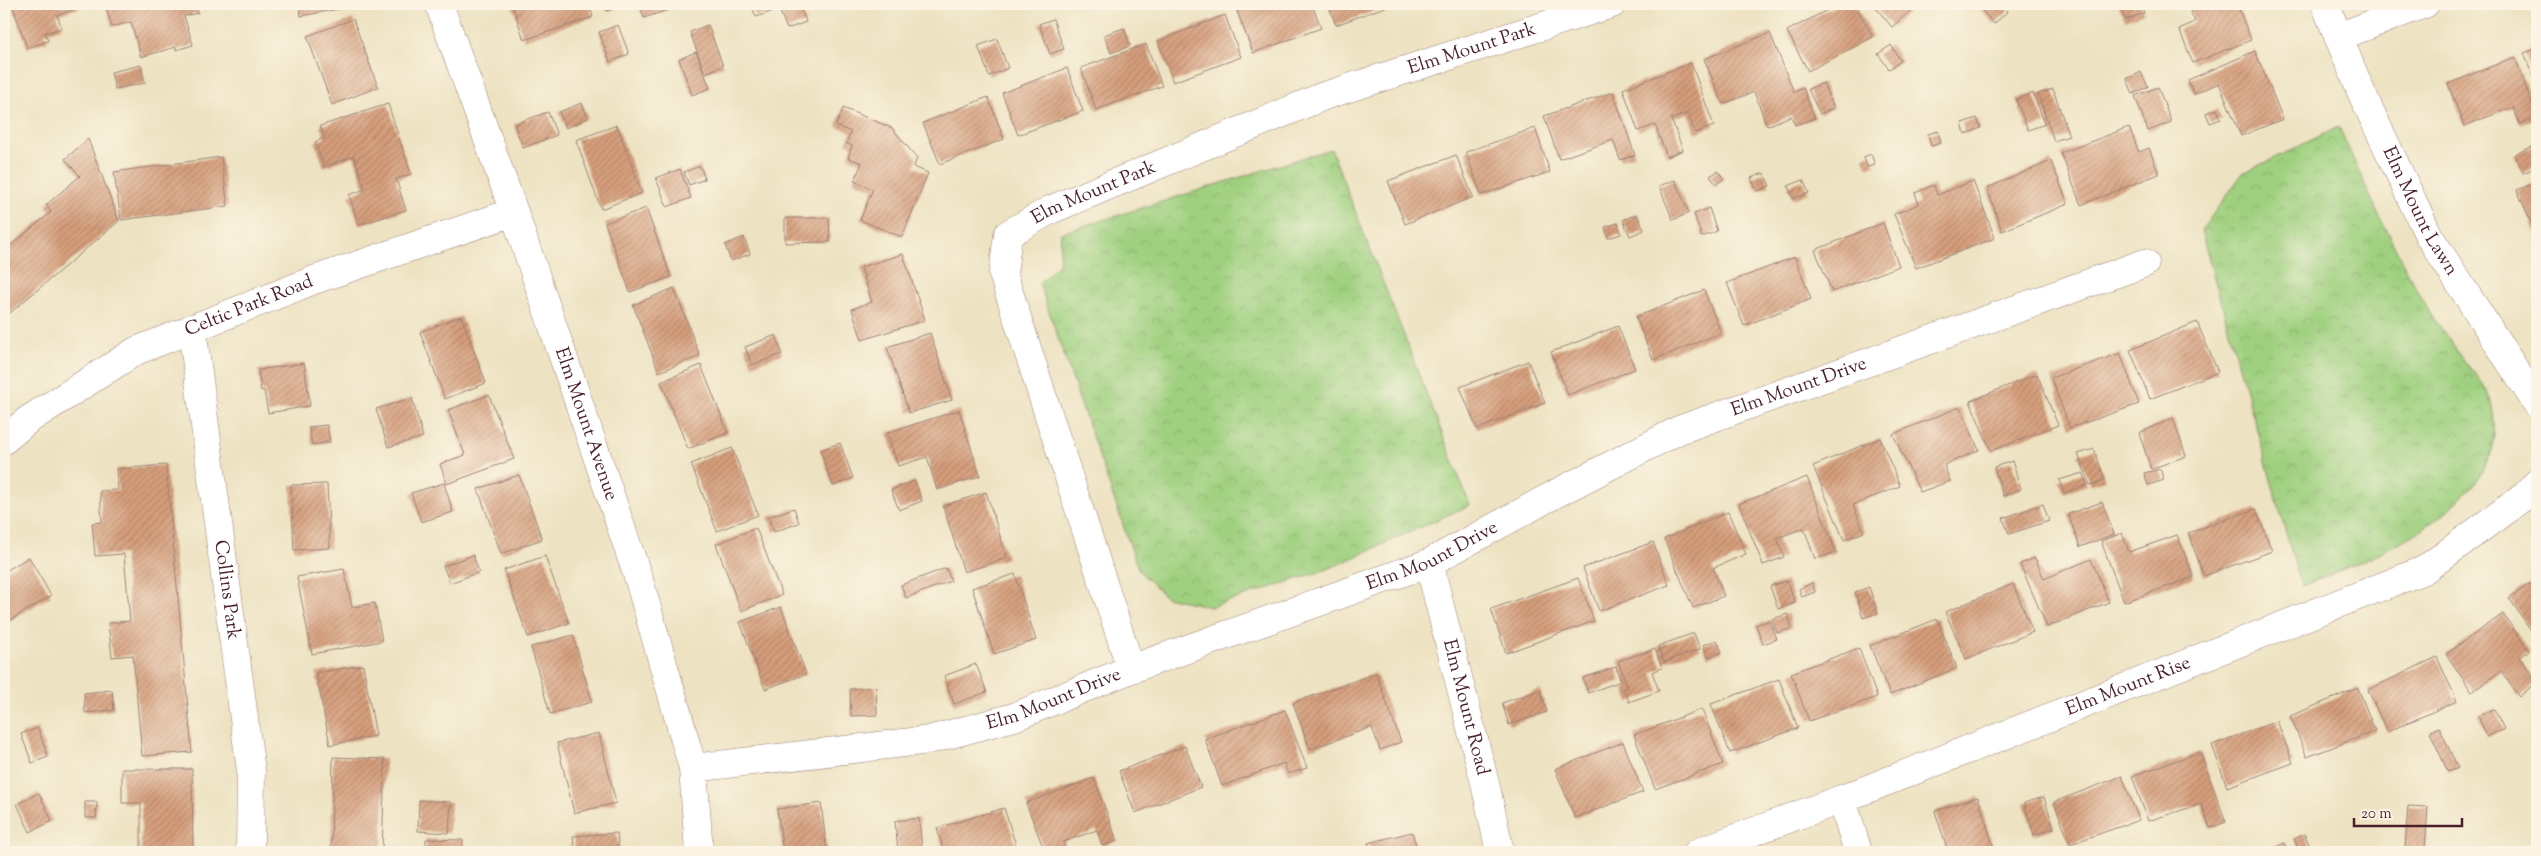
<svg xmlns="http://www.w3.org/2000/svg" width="2541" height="856" viewBox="0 0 2541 856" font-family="'Sorts Mill Goudy',serif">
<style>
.park{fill:url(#park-crowns);stroke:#747855}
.building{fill:url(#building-hatch)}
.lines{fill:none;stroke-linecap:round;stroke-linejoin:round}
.street-casing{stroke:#9c8076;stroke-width:29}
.street{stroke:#fff;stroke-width:28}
.labels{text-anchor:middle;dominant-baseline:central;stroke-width:5;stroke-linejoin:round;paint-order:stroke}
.street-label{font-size:19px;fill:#4a1f2b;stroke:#fcf5e5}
</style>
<defs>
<pattern id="park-crowns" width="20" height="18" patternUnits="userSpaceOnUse" patternTransform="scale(1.25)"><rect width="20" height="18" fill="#9fd07f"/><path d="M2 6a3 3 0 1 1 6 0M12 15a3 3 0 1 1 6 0" fill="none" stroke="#8ab26e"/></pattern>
<pattern id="building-hatch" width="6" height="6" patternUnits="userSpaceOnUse" patternTransform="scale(1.25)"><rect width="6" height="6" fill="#d69f7c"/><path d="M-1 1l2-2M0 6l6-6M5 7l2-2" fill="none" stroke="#b08166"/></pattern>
</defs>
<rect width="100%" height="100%" fill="#fcf5e5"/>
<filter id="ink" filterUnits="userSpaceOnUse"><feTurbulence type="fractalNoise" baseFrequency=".02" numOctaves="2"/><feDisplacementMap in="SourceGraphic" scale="10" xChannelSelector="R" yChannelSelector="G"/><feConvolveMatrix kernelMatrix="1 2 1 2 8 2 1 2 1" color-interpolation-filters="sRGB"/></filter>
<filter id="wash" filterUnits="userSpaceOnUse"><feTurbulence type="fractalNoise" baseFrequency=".0096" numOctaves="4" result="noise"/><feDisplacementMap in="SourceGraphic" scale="20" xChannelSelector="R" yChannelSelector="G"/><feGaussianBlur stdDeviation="1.12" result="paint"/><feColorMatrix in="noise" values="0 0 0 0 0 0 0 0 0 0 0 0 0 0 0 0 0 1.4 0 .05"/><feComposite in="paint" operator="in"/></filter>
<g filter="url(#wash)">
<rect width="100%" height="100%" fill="#ede2c1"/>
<g class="park">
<path d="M2339,127C2366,188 2393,249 2427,307C2439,326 2452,345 2466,363C2472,372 2484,383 2488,393C2527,499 2376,557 2301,586L2201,231L2243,173Z"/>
<path d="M1331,149L1470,505L1328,569L1211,607L1166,597L1139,571L1039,283L1059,264L1061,233Z"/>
</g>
<g id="blocks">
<g class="building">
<path d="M12,4H77L79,8L57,15L62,28L45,33L48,41L27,48Z"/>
<path d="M105,4H195L198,13L184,16L193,45L176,50V47L141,57L131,22L112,27Z"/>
<path d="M299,4H349V7L301,16Z"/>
<path d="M512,4H589L593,17L524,40Z"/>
<path d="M604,4H627L607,11Z"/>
<path d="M639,4H678L679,6L644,18Z"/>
<path d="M751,4H773L776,10L756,17Z"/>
<path d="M777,4H799L806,22L787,29Z"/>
<path d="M1257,4H1312L1321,28L1253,53L1237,11Z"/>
<path d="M1328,4H1393L1336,25Z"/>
<path d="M1839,4H1855L1873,37L1808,71L1787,31Z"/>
<path d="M1873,4H1918L1892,27Z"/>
<path d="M1976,4H2001L2008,11L1994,24Z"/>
<path d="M2118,4H2141L2144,13L2125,20Z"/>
<path d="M2187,4H2237L2251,40L2193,63L2179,29L2195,22Z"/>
<path d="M1225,15L1241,57L1173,82L1158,41Z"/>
<path d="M353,19L378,87L332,105L307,36Z"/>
<path d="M1053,19L1064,49L1050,54L1039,24Z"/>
<path d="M618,25L629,54L610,62L599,32Z"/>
<path d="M708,25L723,66L705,73L690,32Z"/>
<path d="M1124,28L1130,46L1111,53L1104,35Z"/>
<path d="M1770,33L1794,92L1803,88L1815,118L1795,125L1791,116L1767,126L1754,92L1723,104L1704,59Z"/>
<path d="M997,39L1008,68L989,76L978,46Z"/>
<path d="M1146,44L1162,86L1096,110L1081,68Z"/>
<path d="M1891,45L1901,61L1889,69L1878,54Z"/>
<path d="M2537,48V87L2524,53Z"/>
<path d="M2255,51L2283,119L2241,136L2219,83L2194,94L2188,80Z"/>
<path d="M696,52L710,88L692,95L679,59Z"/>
<path d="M2515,57L2537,117L2520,124L2513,107L2464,126L2448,84Z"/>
<path d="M1691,63L1714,126L1695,133L1688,113L1671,119L1683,150L1667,157L1655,125L1638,131L1623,89Z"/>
<path d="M141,65L145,83L115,89L111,72Z"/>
<path d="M1067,68L1083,111L1018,135L1002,93Z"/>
<path d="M2141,72L2148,87L2133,94L2127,79Z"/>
<path d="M1823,83L1834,108L1820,114L1808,89Z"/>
<path d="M2158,87L2171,122L2148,131L2135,96Z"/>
<path d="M2053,89L2069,136L2054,141L2038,94Z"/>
<path d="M1613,92L1635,155L1620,160L1613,140L1559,159L1544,116Z"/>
<path d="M2033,93L2045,124L2028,130L2016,99Z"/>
<path d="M988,97L1004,139L940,164L923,123Z"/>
<path d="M582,103L588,118L566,128L559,112Z"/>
<path d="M388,104L411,174L396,179L406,210L359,225L349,195L365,189L354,156L324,167L315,142L325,138L320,126Z"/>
<path d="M843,108L892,128L917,158L914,167L928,173L902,237L860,220L873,189L854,181L862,163L848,158L852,146L846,143L851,132L836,126Z"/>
<path d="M2217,109L2221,119L2210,123L2206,113Z"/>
<path d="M548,112L557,135L523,148L514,124Z"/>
<path d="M1977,118L1981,128L1965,134L1962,123Z"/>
<path d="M617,125L642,193L601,209L576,140Z"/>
<path d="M2129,127L2139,152L2149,148L2159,174L2081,205L2061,153Z"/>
<path d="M1535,128L1550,172L1481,195L1466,152Z"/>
<path d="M1938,131L1941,143L1931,146L1928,134Z"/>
<path d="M88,139L119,221L4,318V251L51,212L46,205L80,176L65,159Z"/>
<path d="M2537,145V167L2523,173L2515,154Z"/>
<path d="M1871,154L1875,165L1867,167L1864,157Z"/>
<path d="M1456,155L1473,197L1405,224L1388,181Z"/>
<path d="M221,157L228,206L121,220L114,172Z"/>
<path d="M2051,161L2068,204L2002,231L1987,188Z"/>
<path d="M700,166L705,179L689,185L684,172Z"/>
<path d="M680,169L691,198L667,207L656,178Z"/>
<path d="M1718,171L1724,179L1716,184L1710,176Z"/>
<path d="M1764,173L1770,186L1757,191L1751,178Z"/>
<path d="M1675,180L1689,213L1673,220L1659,186Z"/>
<path d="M1803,180L1809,193L1793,199L1788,186Z"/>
<path d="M1973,181L1995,238L1916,268L1894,214L1919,204L1915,193L1934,185L1937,195Z"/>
<path d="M2537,182V236L2517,190Z"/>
<path d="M646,208L671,277L630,292L605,223Z"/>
<path d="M1709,208L1717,231L1702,237L1694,214Z"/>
<path d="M1637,214L1644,230L1630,236L1623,220Z"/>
<path d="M785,218H829L830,242L785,243Z"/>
<path d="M1618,223L1621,234L1608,238L1605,227Z"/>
<path d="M1883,223L1899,266L1832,292L1815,250Z"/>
<path d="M744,237L750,254L731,261L725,245Z"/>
<path d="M903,254L925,320L862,340L852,309L872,302L861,267Z"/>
<path d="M1795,257L1811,299L1744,326L1727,283Z"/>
<path d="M674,288L700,356L659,372L633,305Z"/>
<path d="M1704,290L1721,333L1653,360L1636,317Z"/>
<path d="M461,316L486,383L445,399L420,332Z"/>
<path d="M2197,322L2218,372L2150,399L2130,350Z"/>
<path d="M1618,326L1635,369L1568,395L1551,352Z"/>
<path d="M930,333L952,400L909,413L887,347Z"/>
<path d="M776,335L782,354L752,365L745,347Z"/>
<path d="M2120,353L2139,404L2070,428L2051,378Z"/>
<path d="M1528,361L1545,403L1477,429L1460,387Z"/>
<path d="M304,363L310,406L268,413L264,390L261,391L258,370Z"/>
<path d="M701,365L728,433L688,449L661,382Z"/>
<path d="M2037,374L2058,425L1991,451L1970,401Z"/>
<path d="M489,395L514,459L447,484L440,464L465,455L448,410Z"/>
<path d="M412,398L423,437L388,447L376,409Z"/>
<path d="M1960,407L1979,450L1944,465L1950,481L1920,492L1893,434Z"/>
<path d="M959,410L980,476L937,490L927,457L898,466L887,433Z"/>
<path d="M2173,418L2186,456L2151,469L2139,433Z"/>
<path d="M327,425L330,442L312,445L309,427Z"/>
<path d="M1880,438L1900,486L1853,505L1864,532L1844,540L1813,466Z"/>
<path d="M840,443L853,478L833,486L820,450Z"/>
<path d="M732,448L758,515L717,531L691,464Z"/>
<path d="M2094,449L2105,480L2090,485L2078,454Z"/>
<path d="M2012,461L2021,489L2003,496L1994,467Z"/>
<path d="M166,465L192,752L142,756L133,655L112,657L108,623L130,621L124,554L95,556L92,523L102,522L100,491L118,490L116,469Z"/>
<path d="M2160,469L2164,480L2148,485L2144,473Z"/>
<path d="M2083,473L2087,485L2064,493L2059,480Z"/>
<path d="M519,475L542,539L501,554L478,489Z"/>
<path d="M1807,477L1836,552L1815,559L1804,528L1777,538L1784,557L1763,565L1739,504Z"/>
<path d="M915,481L922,501L899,510L891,490Z"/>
<path d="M444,483L453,512L421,522L411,493Z"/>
<path d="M327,484L330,548L294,550L291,485Z"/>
<path d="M986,492L1007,558L964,572L943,506Z"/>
<path d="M2102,502L2114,534L2080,547L2068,514Z"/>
<path d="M2043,504L2049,521L2009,534L2003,518Z"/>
<path d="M794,508L799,523L774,532L768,517Z"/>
<path d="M2256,509L2272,551L2204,576L2188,533Z"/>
<path d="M1728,512L1746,554L1713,568L1724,596L1693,608L1664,539Z"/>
<path d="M756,528L782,595L741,611L716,544Z"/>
<path d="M2122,533L2129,552L2177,535L2194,577L2124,602L2101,541Z"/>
<path d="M1653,542L1669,585L1599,611L1583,568Z"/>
<path d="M473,555L479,572L450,583L443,566Z"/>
<path d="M545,556L569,623L528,637L504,570Z"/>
<path d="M29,557L51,596L4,624V572Z"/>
<path d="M2035,558L2044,579L2091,559L2109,602L2047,627L2020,564Z"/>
<path d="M946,568L951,581L906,598L901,585Z"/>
<path d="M344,569L352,607L375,603L382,641L312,654L297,577Z"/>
<path d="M1015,574L1036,640L994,654L972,588Z"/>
<path d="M1578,578L1594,621L1506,653L1491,609Z"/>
<path d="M2537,579V639L2509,598Z"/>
<path d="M1787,581L1795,603L1778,609L1770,586Z"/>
<path d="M1812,583L1815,592L1802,597L1799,589Z"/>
<path d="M2013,584L2033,632L1966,659L1945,612Z"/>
<path d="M1869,587L1878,613L1863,618L1855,592Z"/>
<path d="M781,607L806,674L765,689L740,622Z"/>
<path d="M1788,614L1792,628L1777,633L1772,619Z"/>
<path d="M2503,614L2529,651L2520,657L2537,682L2519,697L2501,671L2472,692L2446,654Z"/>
<path d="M1937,619L1957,668L1890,695L1870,646Z"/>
<path d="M1770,620L1777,639L1763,644L1756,625Z"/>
<path d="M1694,633L1700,649L1664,662L1658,646Z"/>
<path d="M573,635L592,702L550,714L531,647Z"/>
<path d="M1717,640L1722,652L1708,657L1703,645Z"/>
<path d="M1859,648L1877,697L1809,721L1791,673Z"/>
<path d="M1655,649L1662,668L1652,672L1659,691L1629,702L1624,689L1628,688L1618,661Z"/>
<path d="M2437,657L2457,701L2387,732L2368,690Z"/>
<path d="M976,664L987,692L954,704L944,676Z"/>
<path d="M363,665L376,736L330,745L316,673Z"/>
<path d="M1616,667L1621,681L1588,693L1583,678Z"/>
<path d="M1376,673L1401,742L1380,750L1372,727L1310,749L1293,703Z"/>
<path d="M1779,679L1798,728L1730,753L1711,704Z"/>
<path d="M876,687L877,715L851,716L850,689Z"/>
<path d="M2358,688L2375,731L2307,757L2290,716Z"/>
<path d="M112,690L114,710L85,713L84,693Z"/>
<path d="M1540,690L1547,712L1509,725L1502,703Z"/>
<path d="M1702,709L1723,764L1655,789L1634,735Z"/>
<path d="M2494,709L2504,729L2487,737L2478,716Z"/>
<path d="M1285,710L1307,768L1288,774L1284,763L1222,786L1205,739Z"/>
<path d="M2277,721L2293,763L2227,787L2212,745Z"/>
<path d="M2439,727L2458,768L2448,772L2430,732Z"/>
<path d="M38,728L48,757L32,763L21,734Z"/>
<path d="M599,733L616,803L574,813L557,743Z"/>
<path d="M1623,742L1643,792L1575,818L1555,769Z"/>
<path d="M1185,746L1201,787L1135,813L1119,771Z"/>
<path d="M2200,752L2226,822L2210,828L2201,804L2148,821L2132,776Z"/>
<path d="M333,757L385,759L382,852H331Z"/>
<path d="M122,769H192L193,852H141V803H122Z"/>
<path d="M2122,776L2139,820L2070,844L2054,802Z"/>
<path d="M1094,778L1117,841L1102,846L1097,830L1063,842L1067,852H1045L1026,803Z"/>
<path d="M39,793L52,821L30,832L17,804Z"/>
<path d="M1978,797L1995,852H1948L1935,811Z"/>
<path d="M2044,797L2054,828L2034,835L2024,803Z"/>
<path d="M419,800L451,802L449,833L418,831Z"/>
<path d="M85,802H97L96,818H85Z"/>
<path d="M821,803L827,852H783L777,809Z"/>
<path d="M2408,806L2428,807L2425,849L2405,848Z"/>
<path d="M1004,808L1018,852H944L937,828Z"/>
<path d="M919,818L922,850L898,852L895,821Z"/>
<path d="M1412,832L1418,852H1371L1368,843Z"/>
<path d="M617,833L619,852H575L573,836Z"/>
<path d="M2304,834L2313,851L2311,852H2300L2294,839Z"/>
<path d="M426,839L463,840V852H426Z"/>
<path d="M2284,843L2289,852H2266Z"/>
</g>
</g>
</g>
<g filter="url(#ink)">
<use href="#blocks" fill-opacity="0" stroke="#9c8076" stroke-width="1"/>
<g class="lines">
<g class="street-casing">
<g id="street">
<path id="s1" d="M439,4L514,212L639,580L693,768L699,852"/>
<path id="s2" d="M2325,4L2362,94L2429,236L2537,404"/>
<path d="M2338,37L2425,4"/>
<path id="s3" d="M192,328L251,771L250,852"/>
<path id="s4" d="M4,440L28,420L136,351L314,280L514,212"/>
<path id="s5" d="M1429,563L1485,783L1500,852"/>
<path id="s6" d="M1131,669L1003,274L1008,234L1050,210L1324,96L1612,4"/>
<path id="s7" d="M693,768L929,740L1014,717L1131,669L1429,563L1557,493L1679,430L2145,263"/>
<path d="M1842,799L1858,852"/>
<path id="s8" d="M1698,852L1842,799L2424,570L2526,495L2537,483"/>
</g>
</g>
<use href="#street" class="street"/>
</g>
</g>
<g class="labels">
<g class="street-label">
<text stroke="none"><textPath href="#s6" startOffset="956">Elm Mount Park</textPath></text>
<text stroke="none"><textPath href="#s6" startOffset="551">Elm Mount Park</textPath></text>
<text stroke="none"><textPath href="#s2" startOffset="228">Elm Mount Lawn</textPath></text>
<text stroke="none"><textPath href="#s4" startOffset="281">Celtic Park Road</textPath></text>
<text stroke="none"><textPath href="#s7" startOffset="1179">Elm Mount Drive</textPath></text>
<text stroke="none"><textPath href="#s1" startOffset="445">Elm Mount Avenue</textPath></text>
<text stroke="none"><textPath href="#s7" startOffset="774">Elm Mount Drive</textPath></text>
<text stroke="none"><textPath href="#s3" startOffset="264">Collins Park</textPath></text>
<text stroke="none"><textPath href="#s8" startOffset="461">Elm Mount Rise</textPath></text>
<text stroke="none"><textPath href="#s7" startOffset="369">Elm Mount Drive</textPath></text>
<text stroke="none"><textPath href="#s5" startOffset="149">Elm Mount Road</textPath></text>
</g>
</g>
<rect width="2541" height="856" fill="none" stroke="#fcf5e5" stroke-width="20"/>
<path d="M2354 818v8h108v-8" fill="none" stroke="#4a1f2b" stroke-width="2.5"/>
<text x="2361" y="818" font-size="15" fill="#4a1f2b" stroke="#fcf5e5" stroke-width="4" paint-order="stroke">20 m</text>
</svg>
